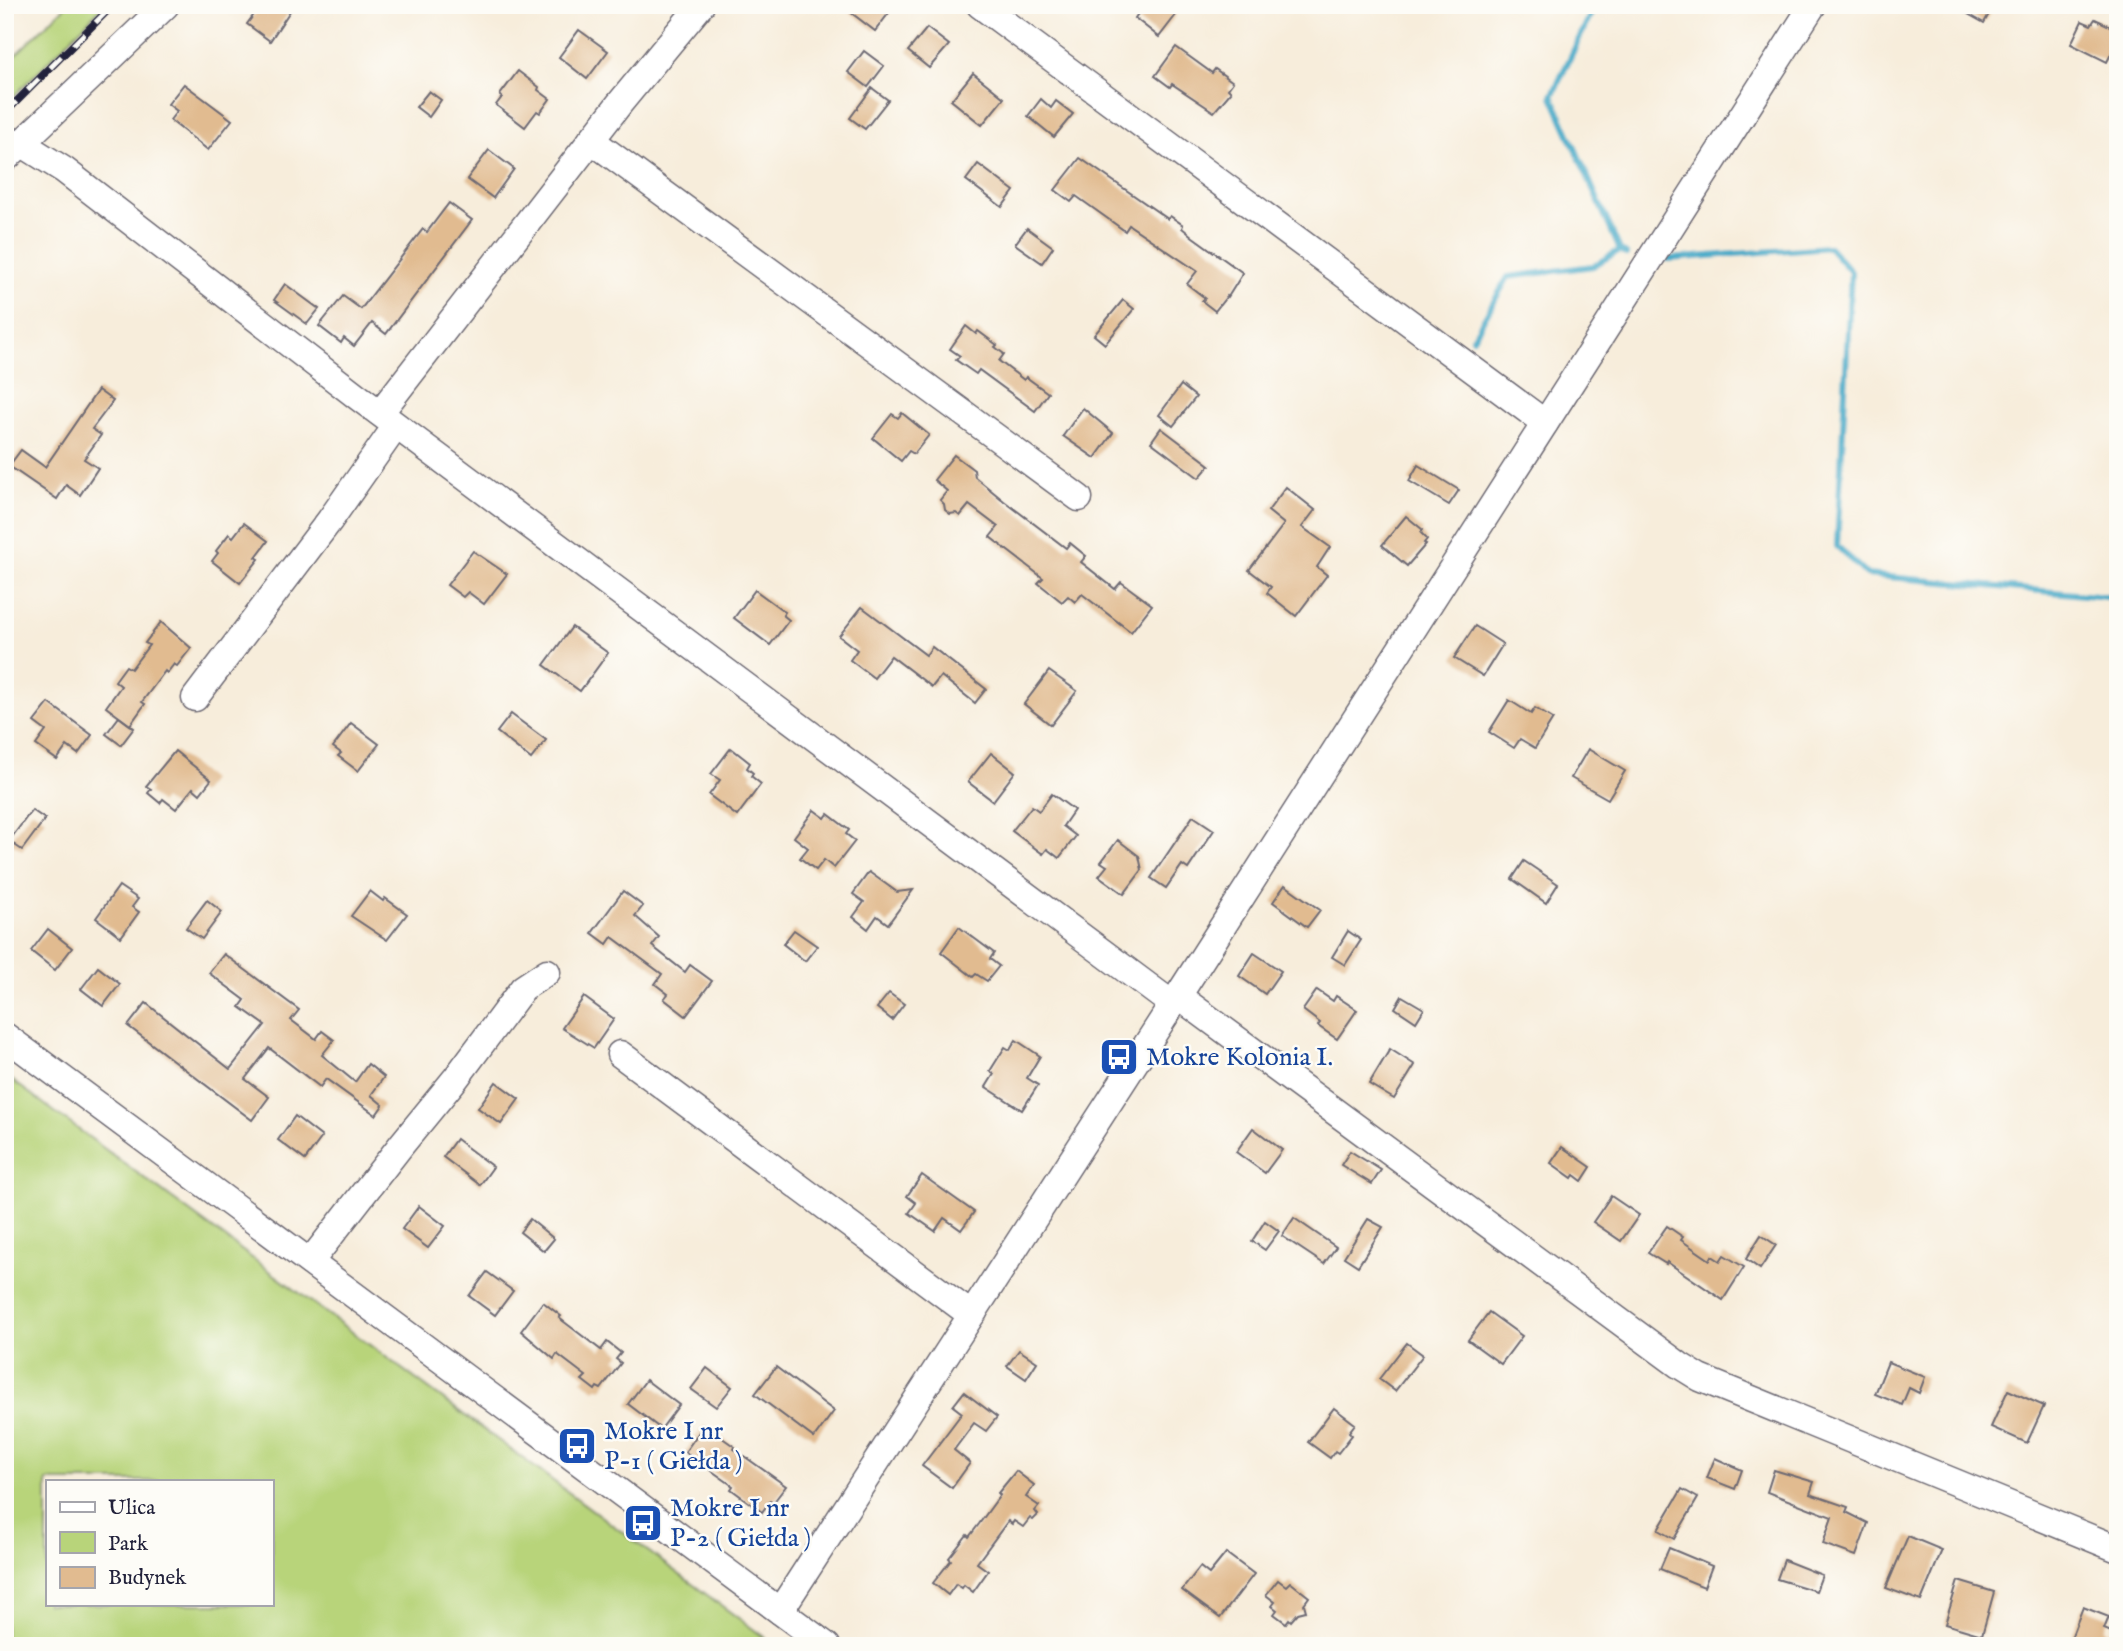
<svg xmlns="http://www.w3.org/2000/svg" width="2123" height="1651" viewBox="0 0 2123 1651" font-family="'IM FELL English',serif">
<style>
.green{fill:#b8d47a;stroke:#6d7b5a;stroke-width:2;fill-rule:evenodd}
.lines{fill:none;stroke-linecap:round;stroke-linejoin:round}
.stream{stroke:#49aac8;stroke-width:6}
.building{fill:#e1bb90}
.minor-casing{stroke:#6d6973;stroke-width:29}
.minor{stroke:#fff;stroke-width:26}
.rail-casing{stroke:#22223b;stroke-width:8}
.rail{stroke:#fdfcf7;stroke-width:5;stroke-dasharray:16;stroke-linecap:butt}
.labels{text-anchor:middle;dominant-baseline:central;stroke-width:5;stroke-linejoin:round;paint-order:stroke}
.transit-label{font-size:26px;fill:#164399;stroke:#fdfcf7;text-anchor:start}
</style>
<rect width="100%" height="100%" fill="#fdfcf7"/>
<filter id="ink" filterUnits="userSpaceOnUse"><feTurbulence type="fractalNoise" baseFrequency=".0143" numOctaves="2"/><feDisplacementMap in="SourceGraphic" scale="14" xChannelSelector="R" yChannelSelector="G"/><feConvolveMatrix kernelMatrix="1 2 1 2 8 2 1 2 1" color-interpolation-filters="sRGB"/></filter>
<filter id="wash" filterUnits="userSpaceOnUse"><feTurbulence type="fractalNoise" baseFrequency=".00686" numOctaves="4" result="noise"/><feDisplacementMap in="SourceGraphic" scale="28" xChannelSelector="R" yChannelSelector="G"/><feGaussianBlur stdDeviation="1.57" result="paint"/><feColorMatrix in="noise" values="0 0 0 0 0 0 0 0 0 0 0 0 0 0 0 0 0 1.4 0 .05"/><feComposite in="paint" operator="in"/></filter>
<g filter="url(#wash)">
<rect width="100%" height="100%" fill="#f7eddb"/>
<g class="green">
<path d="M67,5H104L5,105V65Z"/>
<path d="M5,1075L776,1646H5ZM47,1481H271V1604H47Z"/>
</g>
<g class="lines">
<g class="stream">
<path d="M1595,5L1552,96L1620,250"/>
<path d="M1668,259L1829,247L1851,272L1837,546L1867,575L2118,598"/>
<path d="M1473,338L1508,277L1593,266L1620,250L1626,254"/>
</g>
</g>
<g id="blocks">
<g class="building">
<path d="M261,5H294L270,41L247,24Z"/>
<path d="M841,5H895L875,31Z"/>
<path d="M1144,5H1164L1176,15L1159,37L1135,18Z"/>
<path d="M1952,5H1994L1984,23Z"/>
<path d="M2095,19L2118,30V40L2107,62L2071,44L2082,21L2091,25Z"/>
<path d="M927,28L949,45L929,68L908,51Z"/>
<path d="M579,30L608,51L587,79L559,57Z"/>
<path d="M1176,47L1212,73L1215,69L1233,82L1228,89L1231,92L1214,112L1172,84L1170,87L1155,76Z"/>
<path d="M864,51L884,66L868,87L848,72Z"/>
<path d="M518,71L539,87L538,90L550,99L540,113L537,111L525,127L496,105L502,97L500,95Z"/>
<path d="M973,73L1004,98L982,125L951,100Z"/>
<path d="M184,84L232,120L208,150L170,120L177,111L168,104Z"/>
<path d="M872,88L888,100L865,129L850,118Z"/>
<path d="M429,91L441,100L429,117L416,107Z"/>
<path d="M1041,99L1051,108L1056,101L1073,114L1054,137L1028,116Z"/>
<path d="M489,150L514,169L493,198L467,179Z"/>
<path d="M1080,158L1168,219L1170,216L1183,225L1182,228L1193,237L1243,273L1228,297L1227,296L1215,311L1202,301L1205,298L1187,284L1197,271L1129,225L1125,231L1076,196L1071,202L1055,190Z"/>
<path d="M978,164L1014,191L1002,207L966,180Z"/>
<path d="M449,203L472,220L386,334L372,323L354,346L344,338L341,343L319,326L343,296L361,309L423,229L427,232Z"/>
<path d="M1027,228L1053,247L1042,263L1015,244Z"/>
<path d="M285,284L319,309L307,324L274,300Z"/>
<path d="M1123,300L1134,309L1105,344L1094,335Z"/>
<path d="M966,326L976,334L978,331L997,345L995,347L1004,354L999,361L1024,380L1026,377L1048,393L1035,411L979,370L976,374L956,360L960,356L950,349Z"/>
<path d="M1181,385L1196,397L1173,426L1159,415Z"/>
<path d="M98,390L113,401L92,429L101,435L84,459L98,468L80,495L66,485L57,499L9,466L21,450L45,467Z"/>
<path d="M1083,408L1113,433L1095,458L1063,436Z"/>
<path d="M902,413L929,435L914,454L909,451L901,461L873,438L892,414L898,418Z"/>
<path d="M1161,428L1210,465L1199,478L1151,442Z"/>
<path d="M954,455L974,470L975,477L1004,501L1066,548L1070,543L1086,556L1081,562L1115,589L1121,582L1152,605L1131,632L1082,594L1075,602L1068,596L1062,602L1038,583L1043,578L990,537L998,527L969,505L960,516L956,513L950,514L945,510L944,504L940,500L947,491L934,480Z"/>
<path d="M1418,465L1459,490L1449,505L1409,481Z"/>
<path d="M1286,487L1315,510L1302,527L1330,547L1317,567L1327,575L1296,616L1267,593L1271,587L1249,570L1284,524L1268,511Z"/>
<path d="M1406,516L1423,530L1421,533L1427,539L1424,543L1426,544L1407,566L1382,545Z"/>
<path d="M244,523L268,541L256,557L259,559L240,583L212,561L218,553L216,551L229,534L233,537Z"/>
<path d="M473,551L507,574L484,604L468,592L463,597L447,585Z"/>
<path d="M755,590L785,612L783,615L789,620L770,645L734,618Z"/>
<path d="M862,607L926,655L932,647L986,689L975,703L941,676L932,687L891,656L874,678L850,660L857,650L839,636Z"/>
<path d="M161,622L191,648L177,666L174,664L167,673L165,671L142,702L145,704L130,725L106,707L121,686L115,681L126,666L131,669L149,645L145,643Z"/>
<path d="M1475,626L1503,644L1483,676L1454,658Z"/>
<path d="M572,627L608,653L580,691L544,665Z"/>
<path d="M1049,671L1077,691L1051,725L1024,704Z"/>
<path d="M1509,700L1531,714L1535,708L1553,719L1535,748L1520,739L1514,748L1489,732Z"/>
<path d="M49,703L92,735L78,754L67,746L57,760L36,745L46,731L34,722Z"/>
<path d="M511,714L546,740L531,759L497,732Z"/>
<path d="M119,717L134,728L121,745L106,734Z"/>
<path d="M351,723L379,744L358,771L338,756L341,753L333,747Z"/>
<path d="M731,748L750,763L747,768L753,773L751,776L761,784L737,816L709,795L720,780L711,774Z"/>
<path d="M1588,749L1625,771L1608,799L1571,778Z"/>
<path d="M175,751L211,780L200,794L193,788L176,809L163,799L160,803L148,793L151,789L146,786Z"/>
<path d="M991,753L1015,772L993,801L968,782Z"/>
<path d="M1052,794L1074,810L1063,826L1076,836L1059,858L1047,849L1043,854L1012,831L1032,806L1039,811Z"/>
<path d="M32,810L45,819L22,850L9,841Z"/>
<path d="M814,810L825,818L828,814L849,830L846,834L855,841L834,868L824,860L816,870L800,858L808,848L794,837Z"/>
<path d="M1193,816L1214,830L1188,869L1182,865L1166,888L1151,878Z"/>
<path d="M1118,840L1139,856L1142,870L1124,894L1099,876L1107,866L1101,862Z"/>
<path d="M1524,861L1558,884L1546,903L1512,879Z"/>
<path d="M869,872L897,892L913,890L888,924L877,916L868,929L853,917L864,902L853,894Z"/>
<path d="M1285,885L1320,910L1307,927L1273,902Z"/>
<path d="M119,886L138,899L132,907L139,912L121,937L96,918Z"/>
<path d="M370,891L383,901L385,898L407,914L387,940L351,916Z"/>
<path d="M623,891L643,906L635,916L659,937L652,946L685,972L690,965L712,981L686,1016L664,999L668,994L655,984L662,974L612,937L607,944L592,933Z"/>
<path d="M207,900L222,912L202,939L186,928Z"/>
<path d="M959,927L994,953L990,959L999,966L987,981L976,974L973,977L941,952Z"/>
<path d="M48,929L72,948L55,970L31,951Z"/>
<path d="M794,930L817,946L805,961L783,944Z"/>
<path d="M1348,931L1361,940L1345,965L1332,957Z"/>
<path d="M1254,953L1281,971L1265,994L1239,976Z"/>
<path d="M224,954L299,1010L291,1020L316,1039L322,1031L334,1040L322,1055L355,1082L368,1064L384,1077L371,1095L383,1105L376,1115L326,1079L320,1087L269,1048L245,1079L269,1097L252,1120L128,1026L146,1003L230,1069L265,1025L240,1007L245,1000L209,973Z"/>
<path d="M98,967L120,984L103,1006L81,989Z"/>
<path d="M1317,990L1333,1001L1336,996L1357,1010L1337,1039L1318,1026L1320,1023L1303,1010Z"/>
<path d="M889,993L904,1004L892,1020L877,1008Z"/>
<path d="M1402,996L1424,1009L1416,1022L1395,1008Z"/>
<path d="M584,997L614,1019L594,1048L562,1028Z"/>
<path d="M1016,1040L1040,1056L1027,1078L1038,1085L1022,1110L986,1087L994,1074L990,1071L1005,1047L1010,1050Z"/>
<path d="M1390,1049L1415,1065L1394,1099L1369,1084Z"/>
<path d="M496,1082L519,1099L501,1124L478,1108Z"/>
<path d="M295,1116L322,1137L305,1160L278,1140Z"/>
<path d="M1253,1128L1282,1150L1265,1173L1236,1152Z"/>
<path d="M456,1139L493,1167L480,1185L443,1157Z"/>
<path d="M1562,1147L1591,1167L1582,1181L1574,1175L1572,1178L1551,1163Z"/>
<path d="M1350,1151L1381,1170L1372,1184L1341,1165Z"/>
<path d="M922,1175L974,1212L961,1230L944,1218L935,1231L909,1213L916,1203L907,1196Z"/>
<path d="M1611,1196L1639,1215L1621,1241L1593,1222Z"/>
<path d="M419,1206L445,1226L428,1248L402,1229Z"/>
<path d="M1294,1218L1336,1247L1324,1264L1282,1236Z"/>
<path d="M530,1219L554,1239L544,1251L520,1232Z"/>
<path d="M1368,1219L1383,1227L1358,1266L1344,1257Z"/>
<path d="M1265,1221L1279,1231L1265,1250L1252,1241Z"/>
<path d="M1667,1226L1683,1237L1681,1240L1710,1260L1712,1256L1720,1261L1724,1255L1744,1267L1723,1300L1667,1262L1666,1264L1648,1253Z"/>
<path d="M1761,1235L1776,1245L1760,1269L1746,1259Z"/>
<path d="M487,1272L513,1291L495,1315L469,1296Z"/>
<path d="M543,1302L561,1316L559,1318L601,1350L607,1342L621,1353L616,1359L621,1363L601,1389L597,1387L595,1390L582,1380L586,1376L557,1354L554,1359L521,1331Z"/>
<path d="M1489,1312L1522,1336L1501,1364L1468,1340Z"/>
<path d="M1407,1343L1423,1355L1395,1391L1379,1379Z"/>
<path d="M1019,1350L1037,1362L1026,1379L1007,1366Z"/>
<path d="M1888,1362L1925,1377L1919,1393L1909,1388L1902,1405L1875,1394Z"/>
<path d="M776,1367L834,1411L814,1438L755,1394Z"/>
<path d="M707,1368L732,1387L716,1407L691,1389Z"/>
<path d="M646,1380L679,1405L661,1429L628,1404Z"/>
<path d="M2008,1390L2044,1406L2027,1443L1991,1427Z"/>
<path d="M964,1392L997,1417L986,1431L974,1423L954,1450L970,1463L952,1488L922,1466L962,1413L953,1406Z"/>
<path d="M1334,1408L1355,1424L1349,1432L1352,1435L1338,1453L1335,1451L1330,1458L1308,1442Z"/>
<path d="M704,1425L735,1447L734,1449L786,1486L773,1503L770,1501L762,1512L731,1489L733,1486L685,1452Z"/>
<path d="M1715,1458L1742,1470L1735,1489L1707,1478Z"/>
<path d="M1774,1470L1814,1482L1810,1494L1848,1507L1846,1512L1868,1523L1856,1556L1823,1544L1832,1517L1767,1492Z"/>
<path d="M1016,1471L1034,1485L1026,1497L1039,1506L1035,1511L1038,1515L1033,1520L1030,1518L1023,1527L1014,1521L1012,1524L1008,1521L977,1563L988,1571L973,1592L964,1585L962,1588L956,1584L948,1595L933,1583L951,1560L949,1558L967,1535L969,1537L979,1524L1000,1495L998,1493Z"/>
<path d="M1682,1489L1698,1498L1674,1539L1658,1530Z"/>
<path d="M1908,1536L1942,1550L1921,1601L1886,1588Z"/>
<path d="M1669,1548L1712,1566L1704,1587L1660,1569Z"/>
<path d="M1226,1553L1254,1574L1220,1618L1182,1590L1200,1567L1209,1574Z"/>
<path d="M1784,1560L1822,1575L1816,1591L1777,1579Z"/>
<path d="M1278,1580L1286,1586L1290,1582L1309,1597L1304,1604L1306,1611L1298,1613L1291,1621L1289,1619L1286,1623L1274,1614L1277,1610L1272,1606L1275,1602L1266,1595Z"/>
<path d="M1958,1581L1994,1592L1982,1635L1945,1624Z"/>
<path d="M2083,1607L2109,1617L2104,1629L2116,1634L2112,1646H2068Z"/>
</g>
</g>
</g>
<g filter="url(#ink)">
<use href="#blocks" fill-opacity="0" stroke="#6d6973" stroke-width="2"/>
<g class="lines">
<g class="minor-casing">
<g id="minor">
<path d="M980,5L1545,423"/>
<path d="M591,140L1079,498"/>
<path d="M21,143L64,170L358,397L1172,1004"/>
<path d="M5,159L166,5"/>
<path d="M380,413L620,103L701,5"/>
<path d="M195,698L330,520L396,426"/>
<path d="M1178,996L1679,1365L1700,1378L2118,1549"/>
<path d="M5,1036L827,1646"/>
<path d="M620,1054L962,1308L974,1312"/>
<path d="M310,1262L402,1144L456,1078L523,988L547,972"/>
<path d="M780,1611L1178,996L1813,5"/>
</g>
</g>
<use href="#minor" class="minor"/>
<g class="rail-casing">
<path id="rail" d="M5,113L113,5"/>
</g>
<use href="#rail" class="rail"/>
</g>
</g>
<defs>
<g id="bus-square" transform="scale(2.0125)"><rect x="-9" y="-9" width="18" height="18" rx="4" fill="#1a4fb4" stroke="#fdfcf7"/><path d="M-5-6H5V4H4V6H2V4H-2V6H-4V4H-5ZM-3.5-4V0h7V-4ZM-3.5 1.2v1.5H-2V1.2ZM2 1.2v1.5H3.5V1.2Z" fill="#fff"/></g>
</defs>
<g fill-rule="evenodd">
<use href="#bus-square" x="1119" y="1057"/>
<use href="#bus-square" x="577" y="1446"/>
<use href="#bus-square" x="643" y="1523"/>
</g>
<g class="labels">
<g class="transit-label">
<text x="1146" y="1057">Mokre Kolonia I.</text>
<text x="604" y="1431">Mokre I nr<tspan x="604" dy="30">P-1 ( Giełda )</tspan></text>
<text x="670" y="1508">Mokre I nr<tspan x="670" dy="30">P-2 ( Giełda )</tspan></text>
</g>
</g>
<rect width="2123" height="1651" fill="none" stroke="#fdfcf7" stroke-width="28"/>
<rect x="46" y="1480" width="228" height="126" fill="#fdfcf7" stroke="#a5a5ac" stroke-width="2"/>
<rect x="60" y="1502" width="35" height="10" fill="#ffffff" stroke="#a5a5ac" stroke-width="2"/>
<text x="108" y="1514" font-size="21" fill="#22223b">Ulica</text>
<rect x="60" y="1532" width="35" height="21" fill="#b8d47a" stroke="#a5a5ac" stroke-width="2"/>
<text x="108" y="1550" font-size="21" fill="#22223b">Park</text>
<rect x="60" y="1567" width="35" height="21" fill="#e1bb90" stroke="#a5a5ac" stroke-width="2"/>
<text x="108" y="1584" font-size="21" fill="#22223b">Budynek</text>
</svg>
